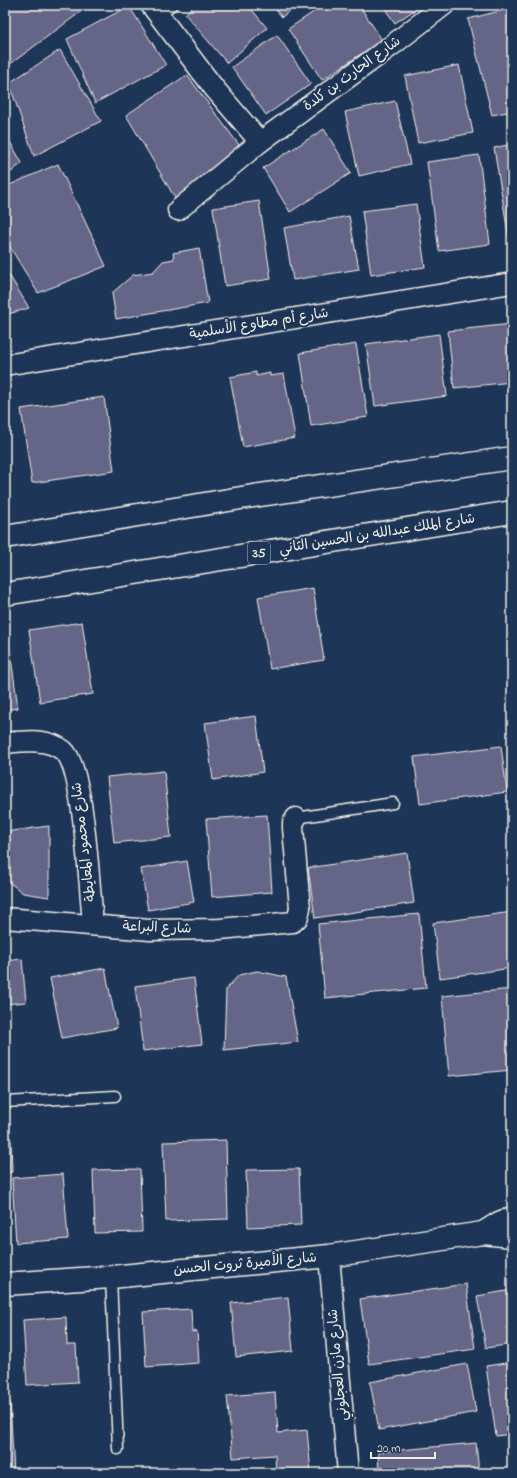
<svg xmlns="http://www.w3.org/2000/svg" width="517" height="1478" viewBox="0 0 517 1478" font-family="'Indie Flower','Playpen Sans Arabic',sans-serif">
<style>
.building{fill:#656587;stroke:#f4f1e8}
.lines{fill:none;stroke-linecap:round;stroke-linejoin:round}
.lane-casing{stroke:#f4f1e8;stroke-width:13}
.street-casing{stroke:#f4f1e8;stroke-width:23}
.secondary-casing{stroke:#f4f1e8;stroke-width:25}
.highway-casing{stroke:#f4f1e8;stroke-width:25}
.lane{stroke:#1d3557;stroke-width:10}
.street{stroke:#1d3557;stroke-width:20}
.secondary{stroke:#1d3557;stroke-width:22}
.highway{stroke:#1d3557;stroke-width:22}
.labels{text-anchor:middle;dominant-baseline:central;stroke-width:3.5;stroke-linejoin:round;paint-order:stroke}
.shield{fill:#1d3557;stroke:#b4b9bc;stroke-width:1}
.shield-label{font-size:13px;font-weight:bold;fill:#f4f1e8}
.street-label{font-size:14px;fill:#f4f1e8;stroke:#1d3557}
</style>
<rect width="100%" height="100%" fill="#1d3557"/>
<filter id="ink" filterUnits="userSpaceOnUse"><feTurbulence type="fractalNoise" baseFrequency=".025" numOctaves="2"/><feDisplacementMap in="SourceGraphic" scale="8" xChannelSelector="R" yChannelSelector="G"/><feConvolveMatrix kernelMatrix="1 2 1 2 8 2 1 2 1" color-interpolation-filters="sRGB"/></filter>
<g filter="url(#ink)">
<g class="building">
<path d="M5,5H90L5,68Z"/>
<path d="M195,5H248L267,28L227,63L185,14Z"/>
<path d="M272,5H297L282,17Z"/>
<path d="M324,5H359L382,40L322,80L288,29Z"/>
<path d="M382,5H422L395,23Z"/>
<path d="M129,6L166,65L95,103L67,39Z"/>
<path d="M512,8V111L492,115L468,19Z"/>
<path d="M277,35L311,84L266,115L232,67Z"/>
<path d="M60,50L101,121L34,156L9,83Z"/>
<path d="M459,65L473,133L418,143L405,76Z"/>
<path d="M187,75L242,149L178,203L126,115Z"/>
<path d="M395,101L410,164L359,176L345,112Z"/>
<path d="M324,129L351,173L290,212L263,168Z"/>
<path d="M5,133L22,163L5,177Z"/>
<path d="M512,144V239H509L494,148Z"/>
<path d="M479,155L490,244L439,251L427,162Z"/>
<path d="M58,164L106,266L38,293L5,239V187Z"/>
<path d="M259,201L271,279L225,286L213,208Z"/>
<path d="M416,204L425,267L371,275L362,211Z"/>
<path d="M349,216L359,269L293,280L284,228Z"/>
<path d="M199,248L208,303L116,319L112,293L133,275L153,272L163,261L174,259L173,253Z"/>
<path d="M5,268L29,308L5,315Z"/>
<path d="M512,324V382L454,388L448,331Z"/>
<path d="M439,334L447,396L375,406L366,344Z"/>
<path d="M356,344L368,417L311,426L300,353Z"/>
<path d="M256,372V376L270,373V376L284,374L295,438L243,447L230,377Z"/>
<path d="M104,397L114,471L32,483L21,409Z"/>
<path d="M313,588L324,660L270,669L258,597Z"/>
<path d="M82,622L93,694L40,702L29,630Z"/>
<path d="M5,636H8L18,708L5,710Z"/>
<path d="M256,716L263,772L213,780L205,723Z"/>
<path d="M501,746L507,792L420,804L414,757Z"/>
<path d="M164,771L171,837L114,843L107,777Z"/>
<path d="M267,815L272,892L212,897L206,819Z"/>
<path d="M49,826V897L23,893L5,879V832Z"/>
<path d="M407,853L414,903L315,918L308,868Z"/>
<path d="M187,861L194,902L148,910L141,869Z"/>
<path d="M512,912V968L440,978L433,923Z"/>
<path d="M419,914L426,988L325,998L318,924Z"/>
<path d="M22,959L26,1002L5,1004V961Z"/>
<path d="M105,968L117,1028L62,1038L50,978Z"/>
<path d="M257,971L286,977L298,1042L224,1050L226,989L239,975Z"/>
<path d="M194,978L202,1044L143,1051L135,986Z"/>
<path d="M512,989V1070L449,1076L442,996Z"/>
<path d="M11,1140L12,1172L5,1173V1141Z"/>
<path d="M226,1140L228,1219L166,1221L163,1142Z"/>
<path d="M140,1169L142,1232L95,1233L93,1170Z"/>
<path d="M299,1169L301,1225L248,1227L246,1170Z"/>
<path d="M63,1174L68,1239L16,1243L12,1178Z"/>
<path d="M466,1284L475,1349L369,1364L360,1299Z"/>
<path d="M512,1290V1344L486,1348L477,1296Z"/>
<path d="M288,1297L293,1351L236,1357L231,1303Z"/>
<path d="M191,1309L192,1332L197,1331L199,1363L146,1367L143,1312Z"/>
<path d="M66,1317L67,1345H76L78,1382L27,1385L23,1320Z"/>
<path d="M512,1362V1434L496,1436L486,1366Z"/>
<path d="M467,1364L476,1412L379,1430L370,1382Z"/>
<path d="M275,1392L278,1433L307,1430L311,1473H276L275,1455L233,1458L227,1396Z"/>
<path d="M5,1402H10L14,1473H5Z"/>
<path d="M476,1443L479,1473H379L378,1452Z"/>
</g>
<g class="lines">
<g class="lane-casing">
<g id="lane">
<path d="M159,14L172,5"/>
<path d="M296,818L393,803"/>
<path d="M5,1102L115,1096"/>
<path d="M111,1277L118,1449"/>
</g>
</g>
<g class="street-casing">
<g id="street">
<path d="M151,5L214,88L260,142"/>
<path d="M178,210L260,142L391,46L444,5"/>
<path d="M5,365L512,283"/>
<path d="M5,743C25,741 48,738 64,751C84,768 90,894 93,925"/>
<path d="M5,918L150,930L220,929L293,922L298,917L300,908L293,828V823L296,818"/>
<path d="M329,1256L348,1473"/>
</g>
</g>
<g class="secondary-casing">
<g id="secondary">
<path d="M483,1233L499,1223L512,1218"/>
<path d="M5,1284L111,1277L329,1256L483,1233L512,1236"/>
</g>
</g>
<g class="highway-casing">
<g id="highway">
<path d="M5,537L247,497L512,458"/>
<path d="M5,594L512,512"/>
</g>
</g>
<use href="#lane" class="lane"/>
<use href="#street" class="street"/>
<use href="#secondary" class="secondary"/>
<use href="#highway" class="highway"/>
</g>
</g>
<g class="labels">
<rect class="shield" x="248" y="542" width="22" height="22" rx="3"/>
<g class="shield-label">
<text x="259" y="553">35</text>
</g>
<g class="street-label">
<text transform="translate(352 74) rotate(-36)">شارع الحارث بن كلدة</text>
<text transform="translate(259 324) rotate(-9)">شارع أم مطاوع الأسلمية</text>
<text transform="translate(377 534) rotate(-9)">شارع الملك عبدالله بن الحسين الثاني</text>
<text transform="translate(84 842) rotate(-97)">شارع محمود المعايطة</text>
<text transform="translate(157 928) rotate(2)">شارع البراعة</text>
<text transform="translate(245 1264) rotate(-5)">شارع الأميرة ثروت الحسن</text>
<text transform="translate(338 1365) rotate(-95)">شارع مازن العجلوني</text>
</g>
</g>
<rect width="517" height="1478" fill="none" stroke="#1d3557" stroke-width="20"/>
<rect x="10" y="10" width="497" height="1458" fill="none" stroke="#f4f1e8" stroke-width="1.5" filter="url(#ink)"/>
<path d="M371 1452v6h64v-6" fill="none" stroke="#f4f1e8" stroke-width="2"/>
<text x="377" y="1452" font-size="12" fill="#f4f1e8" stroke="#1d3557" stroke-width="3" paint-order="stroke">20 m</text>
</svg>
